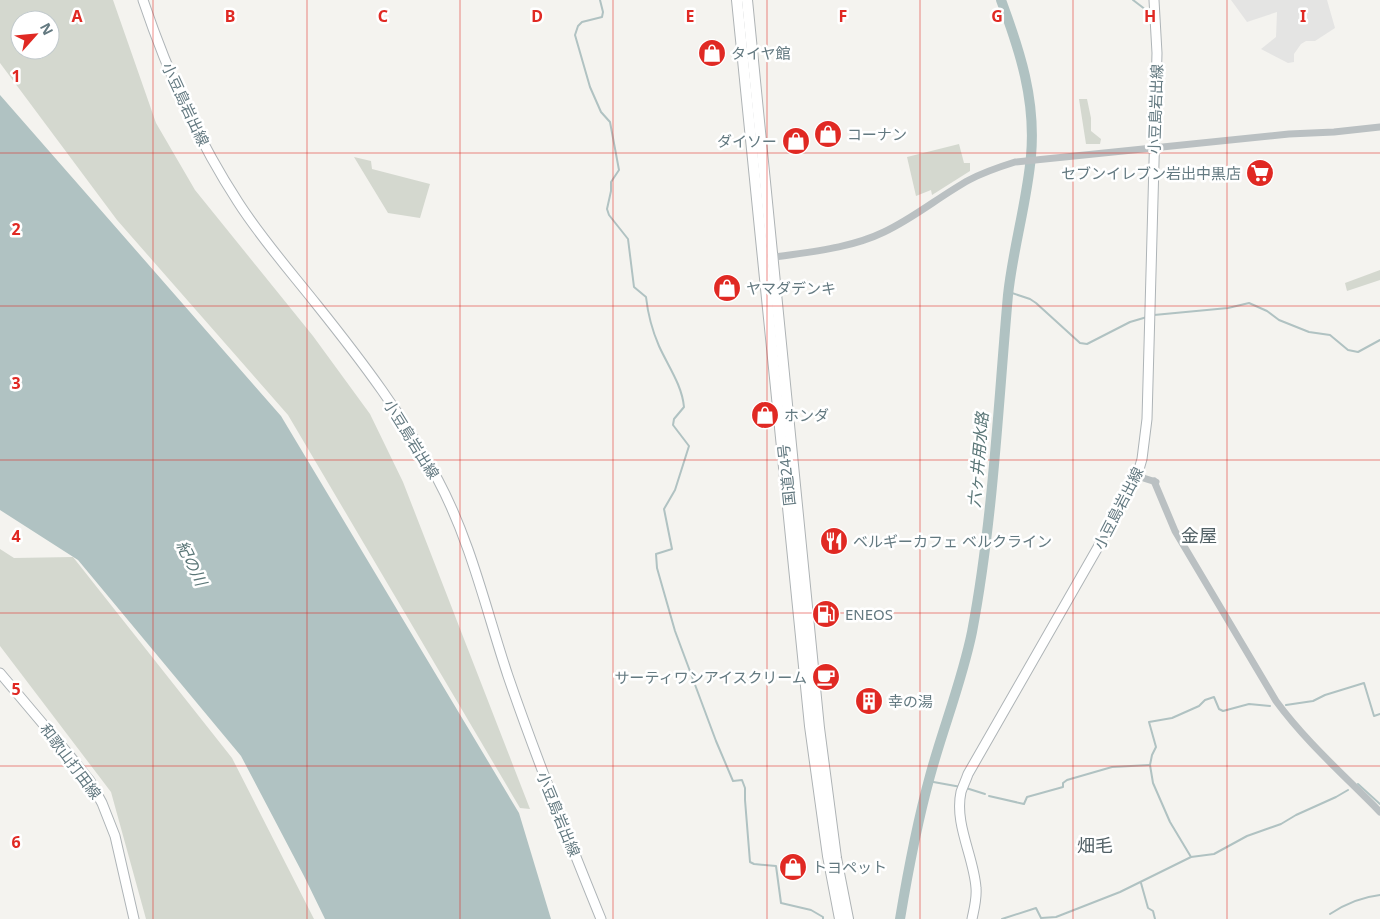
<svg xmlns="http://www.w3.org/2000/svg" width="1380" height="919" viewBox="0 0 1380 919" font-family="'Noto Sans','Noto Sans JP',sans-serif">
<style>
.built{fill:#e4e4e3}
.green{fill:#d4d8cf;fill-rule:evenodd}
.water{fill:#b0c2c2}
.lines{fill:none;stroke-linecap:round;stroke-linejoin:round}
.stream{stroke:#b0c2c2;stroke-width:2}
.river{stroke:#b0c2c2;stroke-width:10}
.major-casing{stroke:#aeb4b7;stroke-width:11}
.highway-casing{stroke:#aeb3b5;stroke-width:12}
.minor{stroke:#bac0c2;stroke-width:7}
.major{stroke:#fff;stroke-width:9}
.highway{stroke:#fff;stroke-width:10}
.grid{fill:none;stroke:#e02923;stroke-width:1;stroke-opacity:0.55}
.labels{text-anchor:middle;dominant-baseline:central;stroke-width:5;stroke-linejoin:round;paint-order:stroke}
.poi-label{font-size:15px;fill:#637980;stroke:#fff;text-anchor:start}
.street-label{font-size:15px;fill:#637980;stroke:#fff}
.water-label{font-size:16px;font-style:italic;fill:#5a7677;stroke:#fff}
.quarter-label{font-size:18px;fill:#516065;stroke:#fff}
.grid-label{font-size:16px;text-anchor:middle;font-weight:bold;fill:#e02923;stroke:#fff;stroke-width:5;stroke-linejoin:round;paint-order:stroke}
</style>
<rect width="100%" height="100%" fill="#f4f3ef"/>
<path class="built" d="M1231,0H1327L1335,28L1315,41H1306L1301,44L1294,54V62L1288,63L1261,49L1276,37L1277,12L1247,22Z"/>
<g class="green">
<path d="M0,0H113L156,123L195,190L313,336L370,414L403,482L530,809L520,808L288,415L117,220L0,63ZM20,20H50V50H20Z"/>
<path d="M1079,99H1087L1091,118V131L1101,139L1100,144H1086Z"/>
<path d="M959,144L964,163H970V171L932,195L931,190L916,196L907,157Z"/>
<path d="M354,157L371,161L372,169L430,184L420,218L388,213Z"/>
<path d="M1380,270V280L1347,291L1345,283Z"/>
<path d="M0,549L14,558L73,557L232,758L314,919H146L111,792L0,646Z"/>
</g>
<path class="water" d="M0,95L281,416L519,813L551,919H325L304,876L241,756L78,560L0,510Z"/>
<g class="lines">
<g class="stream">
<path d="M600,0L603,12L602,17L582,22L578,26L575,35L590,87L601,112L610,122L619,170L611,182V191L607,209L609,215L628,239L634,287L646,297C648,315 652,330 659,346C668,366 682,385 684,407L674,419L673,425L689,446L675,490L664,509L672,549L656,554L657,568L675,631L716,741L733,781L742,780L745,788V800L750,862L754,864L776,866L781,903L811,910L823,917V919"/>
<path d="M1133,0L1150,13"/>
<path d="M1009,292L1030,299L1036,303L1080,343L1087,344L1130,322L1147,317"/>
<path d="M1154,315L1228,308L1249,303L1267,311L1279,320L1309,332L1330,335L1348,350L1358,352L1380,340"/>
<path d="M1286,705L1313,701L1325,695L1364,683L1374,716L1380,714"/>
<path d="M928,781L961,787"/>
<path d="M1358,784L1380,804"/>
<path d="M966,788L985,794"/>
<path d="M989,796L1024,804L1027,797L1063,787V783L1067,780L1112,767L1150,765"/>
<path d="M1191,857L1170,822L1153,783L1150,765L1152,755L1156,747L1149,722L1172,718L1199,706L1205,700L1214,697L1219,709L1223,711L1249,704L1270,706"/>
<path d="M1141,883L1148,908L1153,911L1155,919"/>
<path d="M1330,914C1345,904 1362,897 1380,895"/>
<path d="M1002,919L1036,908L1041,918L1056,917L1120,892L1191,857L1214,854L1247,836L1281,824L1296,815L1336,797L1348,790"/>
</g>
<path class="river" d="M900,919C908,871 917,823 930,776C943,728 962,681 972,632C993,521 998,407 1008,295C1013,248 1027,202 1031,156C1036,100 1020,51 1001,0"/>
<g class="major-casing">
<g id="major">
<path d="M143,0C167,71 197,139 238,202C261,238 290,271 317,305C361,360 405,418 438,480C471,542 486,610 508,676C536,758 568,838 601,919"/>
<path d="M0,673L70,756L90,781L102,803L115,836L134,919"/>
<path d="M972,919C974,909 977,899 976,888C974,857 954,824 961,792C963,786 966,780 968,774L1121,507L1137,476L1142,459L1147,419L1157,53L1154,0"/>
</g>
</g>
<g class="highway-casing">
<g id="highway">
<path d="M737,0L810,726L828,856L840,919"/>
<path d="M747,0L819,728L836,858L848,919"/>
</g>
</g>
<g class="minor">
<path d="M769,258C807,252 849,249 884,232C914,218 940,196 969,180C984,172 999,167 1015,162L1289,134L1334,132L1380,127"/>
<path d="M1137,476L1156,482"/>
<path d="M1154,481L1175,531L1276,701C1306,742 1345,776 1380,812"/>
</g>
<use href="#major" class="major"/>
<use href="#highway" class="highway"/>
</g>
<path class="grid" d="M153,0V919M307,0V919M460,0V919M613,0V919M767,0V919M920,0V919M1073,0V919M1227,0V919M0,153H1380M0,306H1380M0,460H1380M0,613H1380M0,766H1380"/>
<defs>
<g id="shop-disc" transform="scale(1.4375)"><circle r="9.5" fill="#e02923" stroke="#fff"/><path d="M-5-2.5h2.3a2.7 3.5 0 0 1 5.4 0H5L5.5 6h-11ZM-1.5-2.5h3a1.5 2.3 0 0 0-3 0Z" fill="#fff"/></g>
<g id="supermarket-disc" transform="scale(1.4375)"><circle r="9.5" fill="#e02923" stroke="#fff"/><path d="M-6-5.5h2.5l.6 2H6L4.5 2H-2.5L-4.4-4H-6ZM-1.5 3.2a1.3 1.3 0 1 0 .1 0ZM3 3.2a1.3 1.3 0 1 0 .1 0Z" fill="#fff"/></g>
<g id="restaurant-disc" transform="scale(1.4375)"><circle r="9.5" fill="#e02923" stroke="#fff"/><path d="M-5-6h1v4h1v-4h1v4h1v-4h1v5L-1.5 .5V6h-2V.5L-5-1ZM5-6V6H3V1.5H1.5Q1.5-4 5-6Z" fill="#fff"/></g>
<g id="fuel-disc" transform="scale(1.4375)"><circle r="9.5" fill="#e02923" stroke="#fff"/><path d="M-5.5-6h7V0h2V4h1.3V-2.5L3-4.5l.8-.8L6-3V5H2.5V1h-1V6h-7ZM-4.2-4.7v3.2H.2V-4.7Z" fill="#fff"/></g>
<g id="cafe-disc" transform="scale(1.4375)"><circle r="9.5" fill="#e02923" stroke="#fff"/><path d="M-5.5-4.5H6V0H3Q3 3.5 0 3.5H-2.5Q-5.5 3.5-5.5 0ZM3-3.2v2h1.7v-2ZM-6 4.5H4V6H-6Z" fill="#fff"/></g>
<g id="building-disc" transform="scale(1.4375)"><circle r="9.5" fill="#e02923" stroke="#fff"/><path d="M-4-6H4V6H1V3H-1V6H-4ZM-2.5-4.3h1.7v1.8h-1.7ZM.8-4.3h1.7v1.8H.8ZM-2.5-1h1.7V.8h-1.7ZM.8-1h1.7V.8H.8Z" fill="#fff"/></g>
</defs>
<g fill-rule="evenodd">
<use href="#shop-disc" x="712" y="53"/>
<use href="#shop-disc" x="828" y="134"/>
<use href="#shop-disc" x="796" y="141"/>
<use href="#supermarket-disc" x="1260" y="173"/>
<use href="#shop-disc" x="727" y="288"/>
<use href="#shop-disc" x="765" y="415"/>
<use href="#restaurant-disc" x="834" y="541"/>
<use href="#fuel-disc" x="826" y="614"/>
<use href="#cafe-disc" x="826" y="677"/>
<use href="#building-disc" x="869" y="701"/>
<use href="#shop-disc" x="793" y="867"/>
</g>
<g class="labels">
<g class="poi-label">
<text x="731" y="53">タイヤ館</text>
<text x="847" y="134">コーナン</text>
<text x="777" y="141" text-anchor="end">ダイソー</text>
<text x="1241" y="173" text-anchor="end">セブンイレブン岩出中黒店</text>
<text x="746" y="288">ヤマダデンキ</text>
<text x="784" y="415">ホンダ</text>
<text x="853" y="541">ベルギーカフェ ベルクライン</text>
<text x="845" y="614">ENEOS</text>
<text x="807" y="677" text-anchor="end">サーティワンアイスクリーム</text>
<text x="888" y="701">幸の湯</text>
<text x="812" y="867">トヨペット</text>
</g>
<g class="street-label">
<text transform="translate(186 104) rotate(65)">小豆島岩出線</text>
<text transform="translate(1155 109) rotate(-88)">小豆島岩出線</text>
<text transform="translate(412 439) rotate(58)">小豆島岩出線</text>
<text transform="translate(786 475) rotate(-96)">国道24号</text>
<text transform="translate(1118 508) rotate(-63)">小豆島岩出線</text>
<text transform="translate(71 761) rotate(53)">和歌山打田線</text>
<text transform="translate(559 814) rotate(68)">小豆島岩出線</text>
</g>
<g class="water-label">
<text transform="translate(978 460) rotate(-85)">六ヶ井用水路</text>
<text transform="translate(192 563) rotate(64)">紀の川</text>
</g>
<g class="quarter-label">
<text x="1199" y="535">金屋</text>
<text x="1095" y="845">畑毛</text>
</g>
</g>
<g class="grid-label">
<text x="77" y="22">A</text>
<text x="230" y="22">B</text>
<text x="383" y="22">C</text>
<text x="537" y="22">D</text>
<text x="690" y="22">E</text>
<text x="843" y="22">F</text>
<text x="997" y="22">G</text>
<text x="1150" y="22">H</text>
<text x="1303" y="22">I</text>
<text x="16" y="82">1</text>
<text x="16" y="235">2</text>
<text x="16" y="389">3</text>
<text x="16" y="542">4</text>
<text x="16" y="695">5</text>
<text x="16" y="848">6</text>
</g>
<g transform="translate(35 35) rotate(63)"><circle r="24" fill="#ffffff" stroke="#c1c9cc"/>
<path d="M0-4L9 19L0 12L-9 19Z" fill="#e02923"/>
<text y="-8" font-size="14" font-weight="bold" text-anchor="middle" fill="#637980">N</text>
</g>
</svg>
